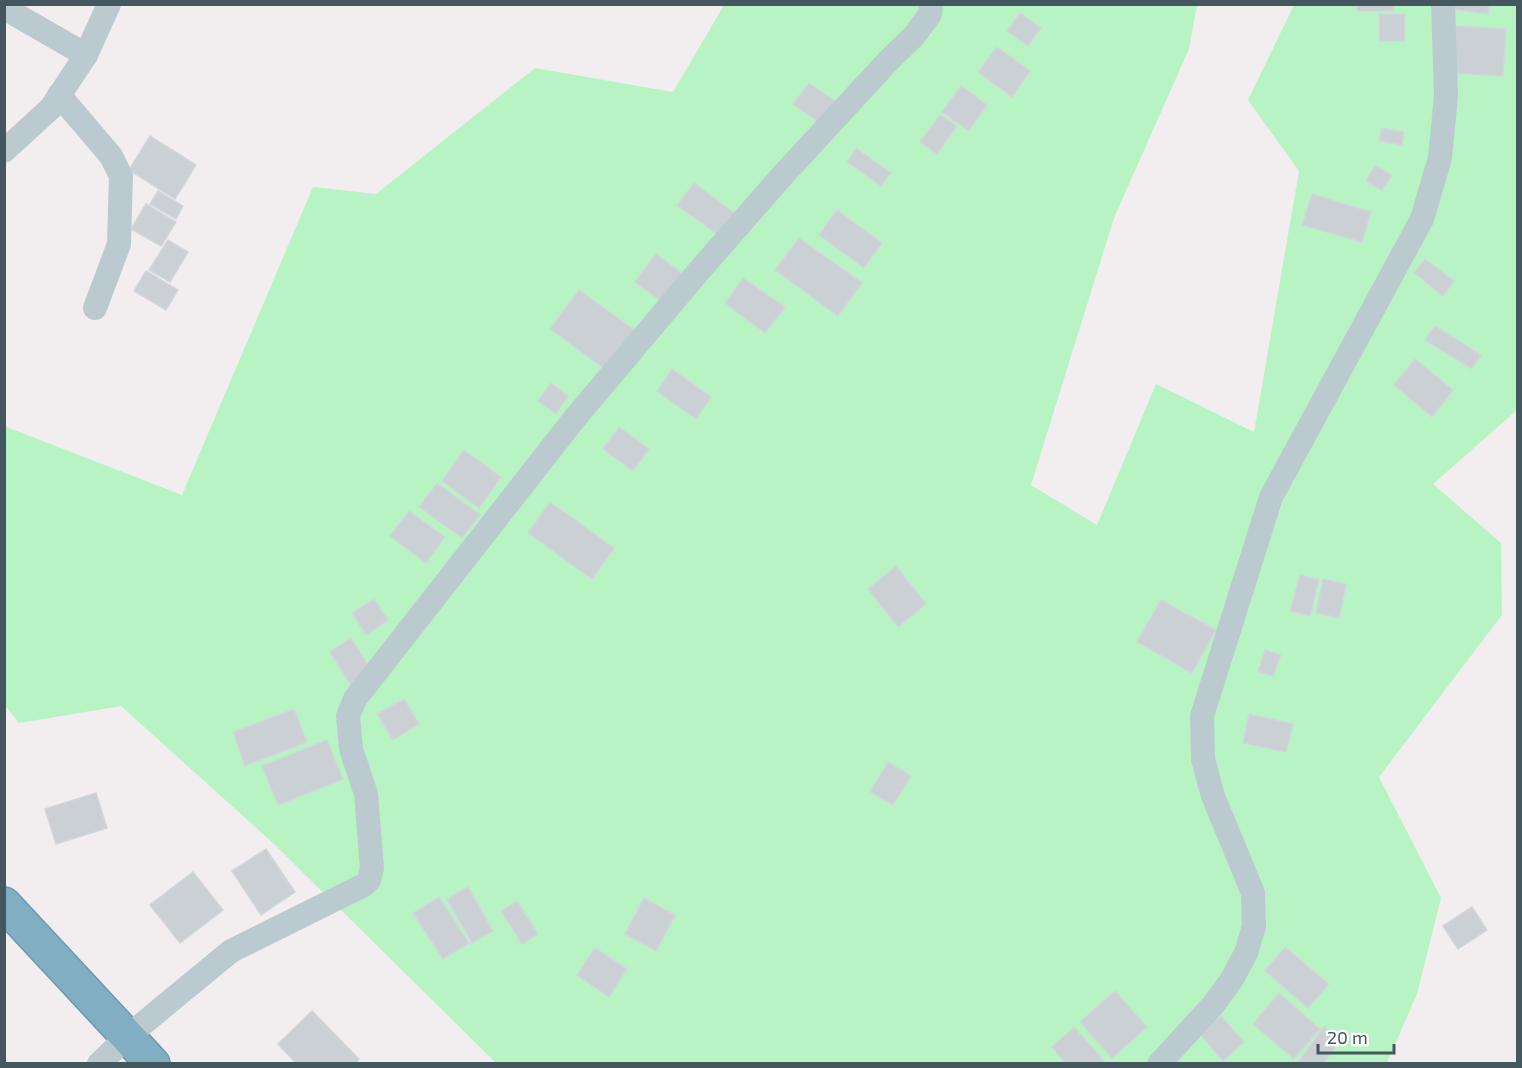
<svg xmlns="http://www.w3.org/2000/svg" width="1522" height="1068" viewBox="0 0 1522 1068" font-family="'Exo 2',sans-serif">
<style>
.green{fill:#b8f4c3}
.building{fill:#cad0d4;stroke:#d2d6db;stroke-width:1.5}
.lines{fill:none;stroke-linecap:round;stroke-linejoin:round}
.highway-casing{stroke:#6c99af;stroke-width:36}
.street{stroke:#bbcacf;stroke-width:24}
.highway{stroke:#81aec3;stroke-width:33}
</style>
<rect width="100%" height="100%" fill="#f2eeef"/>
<path class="green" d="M724,5H1197L1189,49L1114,218L1031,485L1097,525L1156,384L1254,432L1299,171L1248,100L1294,5H1517V410L1433,484L1501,543L1502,615L1379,777L1441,898L1417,994L1387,1063H496L274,844L121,706L19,723L4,704V426L182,495L313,187L376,194L535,68L673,92Z"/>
<g class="building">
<rect x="1357" y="4" width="36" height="7"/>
<path d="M1451,4H1489L1488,14L1451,9Z"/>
<path d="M1020,13L1041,28L1028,46L1007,31Z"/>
<rect x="1379" y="14" width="26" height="27"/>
<path d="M1454,26L1506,29L1503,76L1451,73Z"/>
<path d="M997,47L1030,71L1012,97L978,72Z"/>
<path d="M809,83L839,104L824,126L793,104Z"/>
<path d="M961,86L987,105L969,131L942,112Z"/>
<path d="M940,115L957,126L937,154L920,142Z"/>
<path d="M1382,128L1404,132L1402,145L1379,141Z"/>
<path d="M150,136L196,165L175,199L129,170Z"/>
<path d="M856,148L891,173L881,186L847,162Z"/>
<path d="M1375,165L1392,175L1382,191L1366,181Z"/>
<path d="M694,183L737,215L721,237L677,205Z"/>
<path d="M158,191L183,206L176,219L150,204Z"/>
<path d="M1312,194L1371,212L1362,242L1302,225Z"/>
<path d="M146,204L176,222L161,246L131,229Z"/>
<path d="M837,210L882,243L864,268L819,235Z"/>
<path d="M799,238L862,283L838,316L775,270Z"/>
<path d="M168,240L188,252L170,282L149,270Z"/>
<path d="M656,254L686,276L665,304L635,282Z"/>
<path d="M1425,259L1454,281L1443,296L1414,273Z"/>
<path d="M146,271L178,290L166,310L134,291Z"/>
<path d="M743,278L785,307L765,333L725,303Z"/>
<path d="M579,290L634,330L605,369L550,329Z"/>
<path d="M1435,326L1481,355L1472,369L1425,340Z"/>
<path d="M1415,359L1453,390L1432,417L1394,385Z"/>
<path d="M672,369L711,397L696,419L657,391Z"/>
<path d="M551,383L568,396L556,414L538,401Z"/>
<path d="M619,427L649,449L633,471L603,449Z"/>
<path d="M464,450L501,477L479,508L442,481Z"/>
<path d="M437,483L480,515L462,538L419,507Z"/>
<path d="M550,502L614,548L592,579L528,533Z"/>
<path d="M409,511L445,537L426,563L390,536Z"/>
<path d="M896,566L926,604L898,627L868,589Z"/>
<path d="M1300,575L1319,580L1310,616L1290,611Z"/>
<path d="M1323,579L1346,584L1339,618L1316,613Z"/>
<path d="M374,599L388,620L366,635L352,613Z"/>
<path d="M1161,600L1216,630L1192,673L1137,642Z"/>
<path d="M351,638L373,673L352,687L330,652Z"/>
<path d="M1265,650L1281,655L1273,676L1258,671Z"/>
<path d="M404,699L419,724L393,740L377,714Z"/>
<path d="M294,709L307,742L245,766L233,732Z"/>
<path d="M1249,714L1293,724L1286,752L1243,743Z"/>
<path d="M327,740L343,779L278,805L262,766Z"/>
<path d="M888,762L911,776L893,805L870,792Z"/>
<path d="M96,793L107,828L56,844L45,809Z"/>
<path d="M266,849L295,892L261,915L232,871Z"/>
<path d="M193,872L223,910L180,943L150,905Z"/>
<path d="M468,887L493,931L472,943L447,899Z"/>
<path d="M439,897L469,943L443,959L413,913Z"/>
<path d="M644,898L675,915L656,951L625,934Z"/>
<path d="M517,901L538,934L522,944L501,911Z"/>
<path d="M1472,907L1487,930L1458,949L1443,926Z"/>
<path d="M1285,947L1329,984L1308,1008L1265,971Z"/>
<path d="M595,948L627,969L609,997L577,975Z"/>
<path d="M1115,991L1147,1027L1112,1058L1080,1022Z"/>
<path d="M1279,993L1320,1029L1294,1059L1253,1024Z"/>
<path d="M312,1011L359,1059L355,1064H297L278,1044Z"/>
<path d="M1221,1016L1244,1042L1223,1061L1200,1034Z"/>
<path d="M1074,1027L1104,1061L1101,1064H1066L1052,1047Z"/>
<path d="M1324,1027L1341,1039L1323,1064H1297Z"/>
</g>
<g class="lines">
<g class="highway-casing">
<path id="highway" d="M4,904L153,1064"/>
</g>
<g class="street">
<path d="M4,8L86,55"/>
<path d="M59,95L111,156L121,176L119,244L95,308"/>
<path d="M4,151L51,108L86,55L109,4"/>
<path d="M99,1064L128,1036L231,951L364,885L369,880L372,868L366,794L351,749L348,716L355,699L575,418L699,271L782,176L890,59L914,36L930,14L931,4"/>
<path d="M1159,1064L1214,1004L1232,979L1246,953L1254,926L1253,893L1213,796L1203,759L1202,716L1271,497L1422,219L1440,158L1446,96L1443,4"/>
</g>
<use href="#highway" class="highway"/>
</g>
<rect width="1522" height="1068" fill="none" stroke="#45575e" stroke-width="12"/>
<path d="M1318 1044v9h76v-9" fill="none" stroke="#45575e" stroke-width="3"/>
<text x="1327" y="1044" font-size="18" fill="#45575e" stroke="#ffffff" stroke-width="4.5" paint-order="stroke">20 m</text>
</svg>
